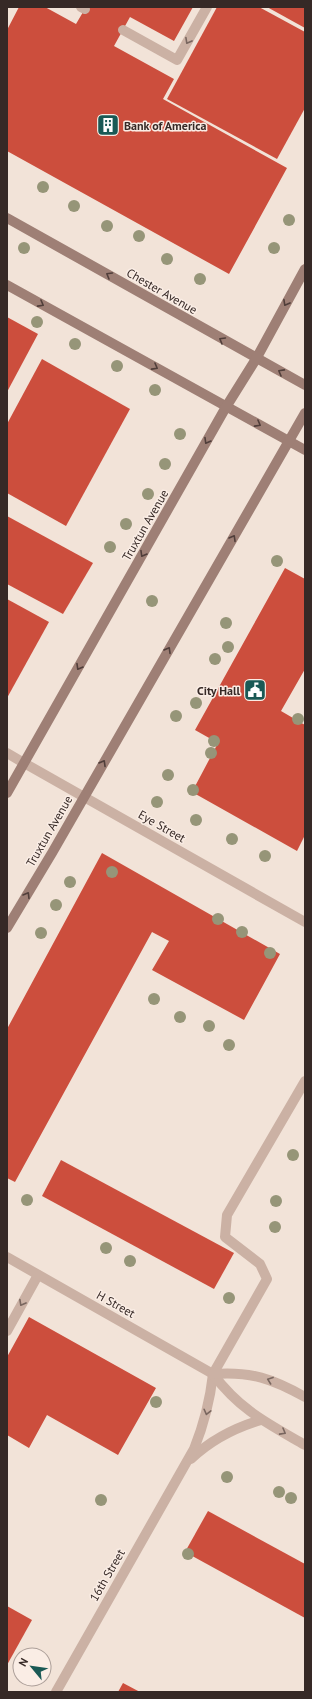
<svg xmlns="http://www.w3.org/2000/svg" width="312" height="1699" viewBox="0 0 312 1699" font-family="'PT Sans',sans-serif">
<style>
.building{fill:#cc4e3d}
.lines{fill:none;stroke-linecap:round;stroke-linejoin:round}
.service{stroke:#cbb1a4;stroke-width:10}
.minor{stroke:#cbb1a4;stroke-width:10}
.tertiary{stroke:#cbb1a4;stroke-width:10}
.secondary{stroke:#9e7f75;stroke-width:10}
.tree{fill:#969578}
.oneway{stroke:#79665f}
.oneway2{stroke:#503e3a}
.labels{text-anchor:middle;dominant-baseline:central;stroke-width:3;stroke-linejoin:round;paint-order:stroke}
.poi-label{font-size:12px;font-weight:bold;fill:#362926;stroke:#faede5;text-anchor:start}
.street-label{font-size:12px;fill:#362926;stroke:#faede5}
</style>
<rect width="100%" height="100%" fill="#f2e3d8"/>
<g class="building">
<path d="M19,7H45L76,24L86,7H193L174,41L130,17L114,46L174,79L163,99L287,168L229,274L7,151V30Z"/>
<path d="M217,7H259L305,32V108L277,159L167,99Z"/>
<path d="M267,7H305V28Z"/>
<path d="M7,317L38,334L7,392Z"/>
<path d="M42,359L130,409L66,526L7,493V424Z"/>
<path d="M7,516L93,563L63,614L7,584Z"/>
<path d="M285,568L305,579V669L281,711L305,725V835L297,851L192,792L218,743L195,730Z"/>
<path d="M7,599L49,622L7,698Z"/>
<path d="M102,853L280,954L244,1020L152,970L169,941L152,932L15,1182L7,1178V1029Z"/>
<path d="M61,1160L234,1253L214,1289L42,1196Z"/>
<path d="M29,1317L156,1388L118,1455L47,1415L29,1448L7,1435V1357Z"/>
<path d="M208,1511L305,1564V1618L185,1552Z"/>
<path d="M7,1606L32,1620L7,1665Z"/>
<path d="M123,1683L140,1692H118Z"/>
</g>
<g class="lines">
<g class="service">
<path d="M81,7L85,9"/>
<path d="M123,30L177,60L207,7"/>
<path d="M7,1331L38,1275"/>
<path d="M213,1374L267,1279L260,1264L225,1237L227,1215L305,1081"/>
</g>
<g class="minor">
<path d="M24,763L305,922"/>
<path d="M191,1459C212,1439 234,1428 261,1420"/>
<path d="M56,1692L194,1449C204,1424 210,1401 213,1374"/>
</g>
<g class="tertiary">
<path d="M7,753L24,763"/>
<path d="M7,1257L213,1374C240,1410 267,1423 305,1445"/>
<path d="M213,1374C251,1371 273,1379 305,1397"/>
</g>
<g class="secondary">
<path d="M7,218L305,385"/>
<path d="M7,285L305,450"/>
<path d="M7,793L226,407L256,359L305,269"/>
<path d="M7,928L52,853L305,413"/>
</g>
</g>
<g class="tree">
<circle cx="43" cy="187" r="6"/>
<circle cx="74" cy="206" r="6"/>
<circle cx="289" cy="220" r="6"/>
<circle cx="107" cy="226" r="6"/>
<circle cx="139" cy="236" r="6"/>
<circle cx="24" cy="248" r="6"/>
<circle cx="274" cy="248" r="6"/>
<circle cx="167" cy="259" r="6"/>
<circle cx="200" cy="279" r="6"/>
<circle cx="37" cy="322" r="6"/>
<circle cx="75" cy="344" r="6"/>
<circle cx="117" cy="366" r="6"/>
<circle cx="155" cy="390" r="6"/>
<circle cx="180" cy="434" r="6"/>
<circle cx="165" cy="464" r="6"/>
<circle cx="148" cy="494" r="6"/>
<circle cx="126" cy="524" r="6"/>
<circle cx="110" cy="547" r="6"/>
<circle cx="277" cy="561" r="6"/>
<circle cx="152" cy="601" r="6"/>
<circle cx="226" cy="623" r="6"/>
<circle cx="228" cy="647" r="6"/>
<circle cx="215" cy="659" r="6"/>
<circle cx="196" cy="703" r="6"/>
<circle cx="176" cy="716" r="6"/>
<circle cx="298" cy="719" r="6"/>
<circle cx="214" cy="741" r="6"/>
<circle cx="211" cy="753" r="6"/>
<circle cx="168" cy="775" r="6"/>
<circle cx="193" cy="790" r="6"/>
<circle cx="157" cy="802" r="6"/>
<circle cx="196" cy="820" r="6"/>
<circle cx="232" cy="839" r="6"/>
<circle cx="265" cy="856" r="6"/>
<circle cx="112" cy="872" r="6"/>
<circle cx="70" cy="882" r="6"/>
<circle cx="56" cy="905" r="6"/>
<circle cx="218" cy="919" r="6"/>
<circle cx="242" cy="932" r="6"/>
<circle cx="41" cy="933" r="6"/>
<circle cx="270" cy="953" r="6"/>
<circle cx="154" cy="999" r="6"/>
<circle cx="180" cy="1017" r="6"/>
<circle cx="209" cy="1026" r="6"/>
<circle cx="229" cy="1045" r="6"/>
<circle cx="293" cy="1155" r="6"/>
<circle cx="27" cy="1200" r="6"/>
<circle cx="276" cy="1201" r="6"/>
<circle cx="275" cy="1227" r="6"/>
<circle cx="106" cy="1248" r="6"/>
<circle cx="130" cy="1261" r="6"/>
<circle cx="229" cy="1298" r="6"/>
<circle cx="156" cy="1402" r="6"/>
<circle cx="227" cy="1477" r="6"/>
<circle cx="279" cy="1492" r="6"/>
<circle cx="291" cy="1498" r="6"/>
<circle cx="101" cy="1500" r="6"/>
<circle cx="188" cy="1554" r="6"/>
</g>
<defs><path id="oneway-chevron" d="M-2-3.5L2.5 0L-2 3.5" fill="none" stroke-width="1.6" stroke-linecap="round" stroke-linejoin="round"/></defs>
<g class="oneway">
<use href="#oneway-chevron" transform="translate(188 41) rotate(119)"/>
<use href="#oneway-chevron" transform="translate(22 1303) rotate(119)"/>
<use href="#oneway-chevron" transform="translate(270 1380) rotate(-160)"/>
<use href="#oneway-chevron" transform="translate(207 1412) rotate(104)"/>
<use href="#oneway-chevron" transform="translate(283 1432) rotate(29)"/>
</g>
<g class="oneway2">
<use href="#oneway-chevron" transform="translate(109 275) rotate(-150)"/>
<use href="#oneway-chevron" transform="translate(286 303) rotate(119)"/>
<use href="#oneway-chevron" transform="translate(41 304) rotate(29)"/>
<use href="#oneway-chevron" transform="translate(222 340) rotate(-150)"/>
<use href="#oneway-chevron" transform="translate(155 367) rotate(29)"/>
<use href="#oneway-chevron" transform="translate(281 372) rotate(-151)"/>
<use href="#oneway-chevron" transform="translate(258 424) rotate(29)"/>
<use href="#oneway-chevron" transform="translate(207 441) rotate(120)"/>
<use href="#oneway-chevron" transform="translate(233 538) rotate(-60)"/>
<use href="#oneway-chevron" transform="translate(143 554) rotate(120)"/>
<use href="#oneway-chevron" transform="translate(168 650) rotate(-60)"/>
<use href="#oneway-chevron" transform="translate(79 667) rotate(120)"/>
<use href="#oneway-chevron" transform="translate(103 763) rotate(-60)"/>
<use href="#oneway-chevron" transform="translate(27 895) rotate(-59)"/>
</g>
<defs>
<g id="building-square" transform="scale(1.15)"><rect x="-9" y="-9" width="18" height="18" rx="4" fill="#1a5955" stroke="#faede5"/><path d="M-4-6H4V6H1V3H-1V6H-4ZM-2.5-4.3h1.7v1.8h-1.7ZM.8-4.3h1.7v1.8H.8ZM-2.5-1h1.7V.8h-1.7ZM.8-1h1.7V.8H.8Z" fill="#fff"/></g>
<g id="civic-square" transform="scale(1.15)"><rect x="-9" y="-9" width="18" height="18" rx="4" fill="#1a5955" stroke="#faede5"/><path d="M-.6-6.5H3V-4.5H.6V-3L4-1V1h2V6H-6V1h2V-1L-.6-3ZM-1.2 2.5V6h2.4V2.5Z" fill="#fff"/></g>
</defs>
<g fill-rule="evenodd">
<use href="#building-square" x="108" y="125"/>
<use href="#civic-square" x="255" y="690"/>
</g>
<g class="labels">
<g class="poi-label">
<text x="124" y="125">Bank of America</text>
<text x="240" y="690" text-anchor="end">City Hall</text>
</g>
<g class="street-label">
<text transform="translate(162 291) rotate(30)">Chester Avenue</text>
<text transform="translate(145 525) rotate(-60)">Truxtun Avenue</text>
<text transform="translate(162 826) rotate(30)">Eye Street</text>
<text transform="translate(49 831) rotate(-60)">Truxtun Avenue</text>
<text transform="translate(116 1304) rotate(29)">H Street</text>
<text transform="translate(107 1575) rotate(-60)">16th Street</text>
</g>
</g>
<rect width="312" height="1699" fill="none" stroke="#362926" stroke-width="16"/>
<g transform="translate(32 1667) rotate(299)"><circle r="19" fill="#faede5" stroke="#ac9f99"/>
<path d="M0-3L7 15L0 10L-7 15Z" fill="#1a5955"/>
<text y="-6" font-size="11" font-weight="bold" text-anchor="middle" fill="#362926">N</text>
</g>
</svg>
